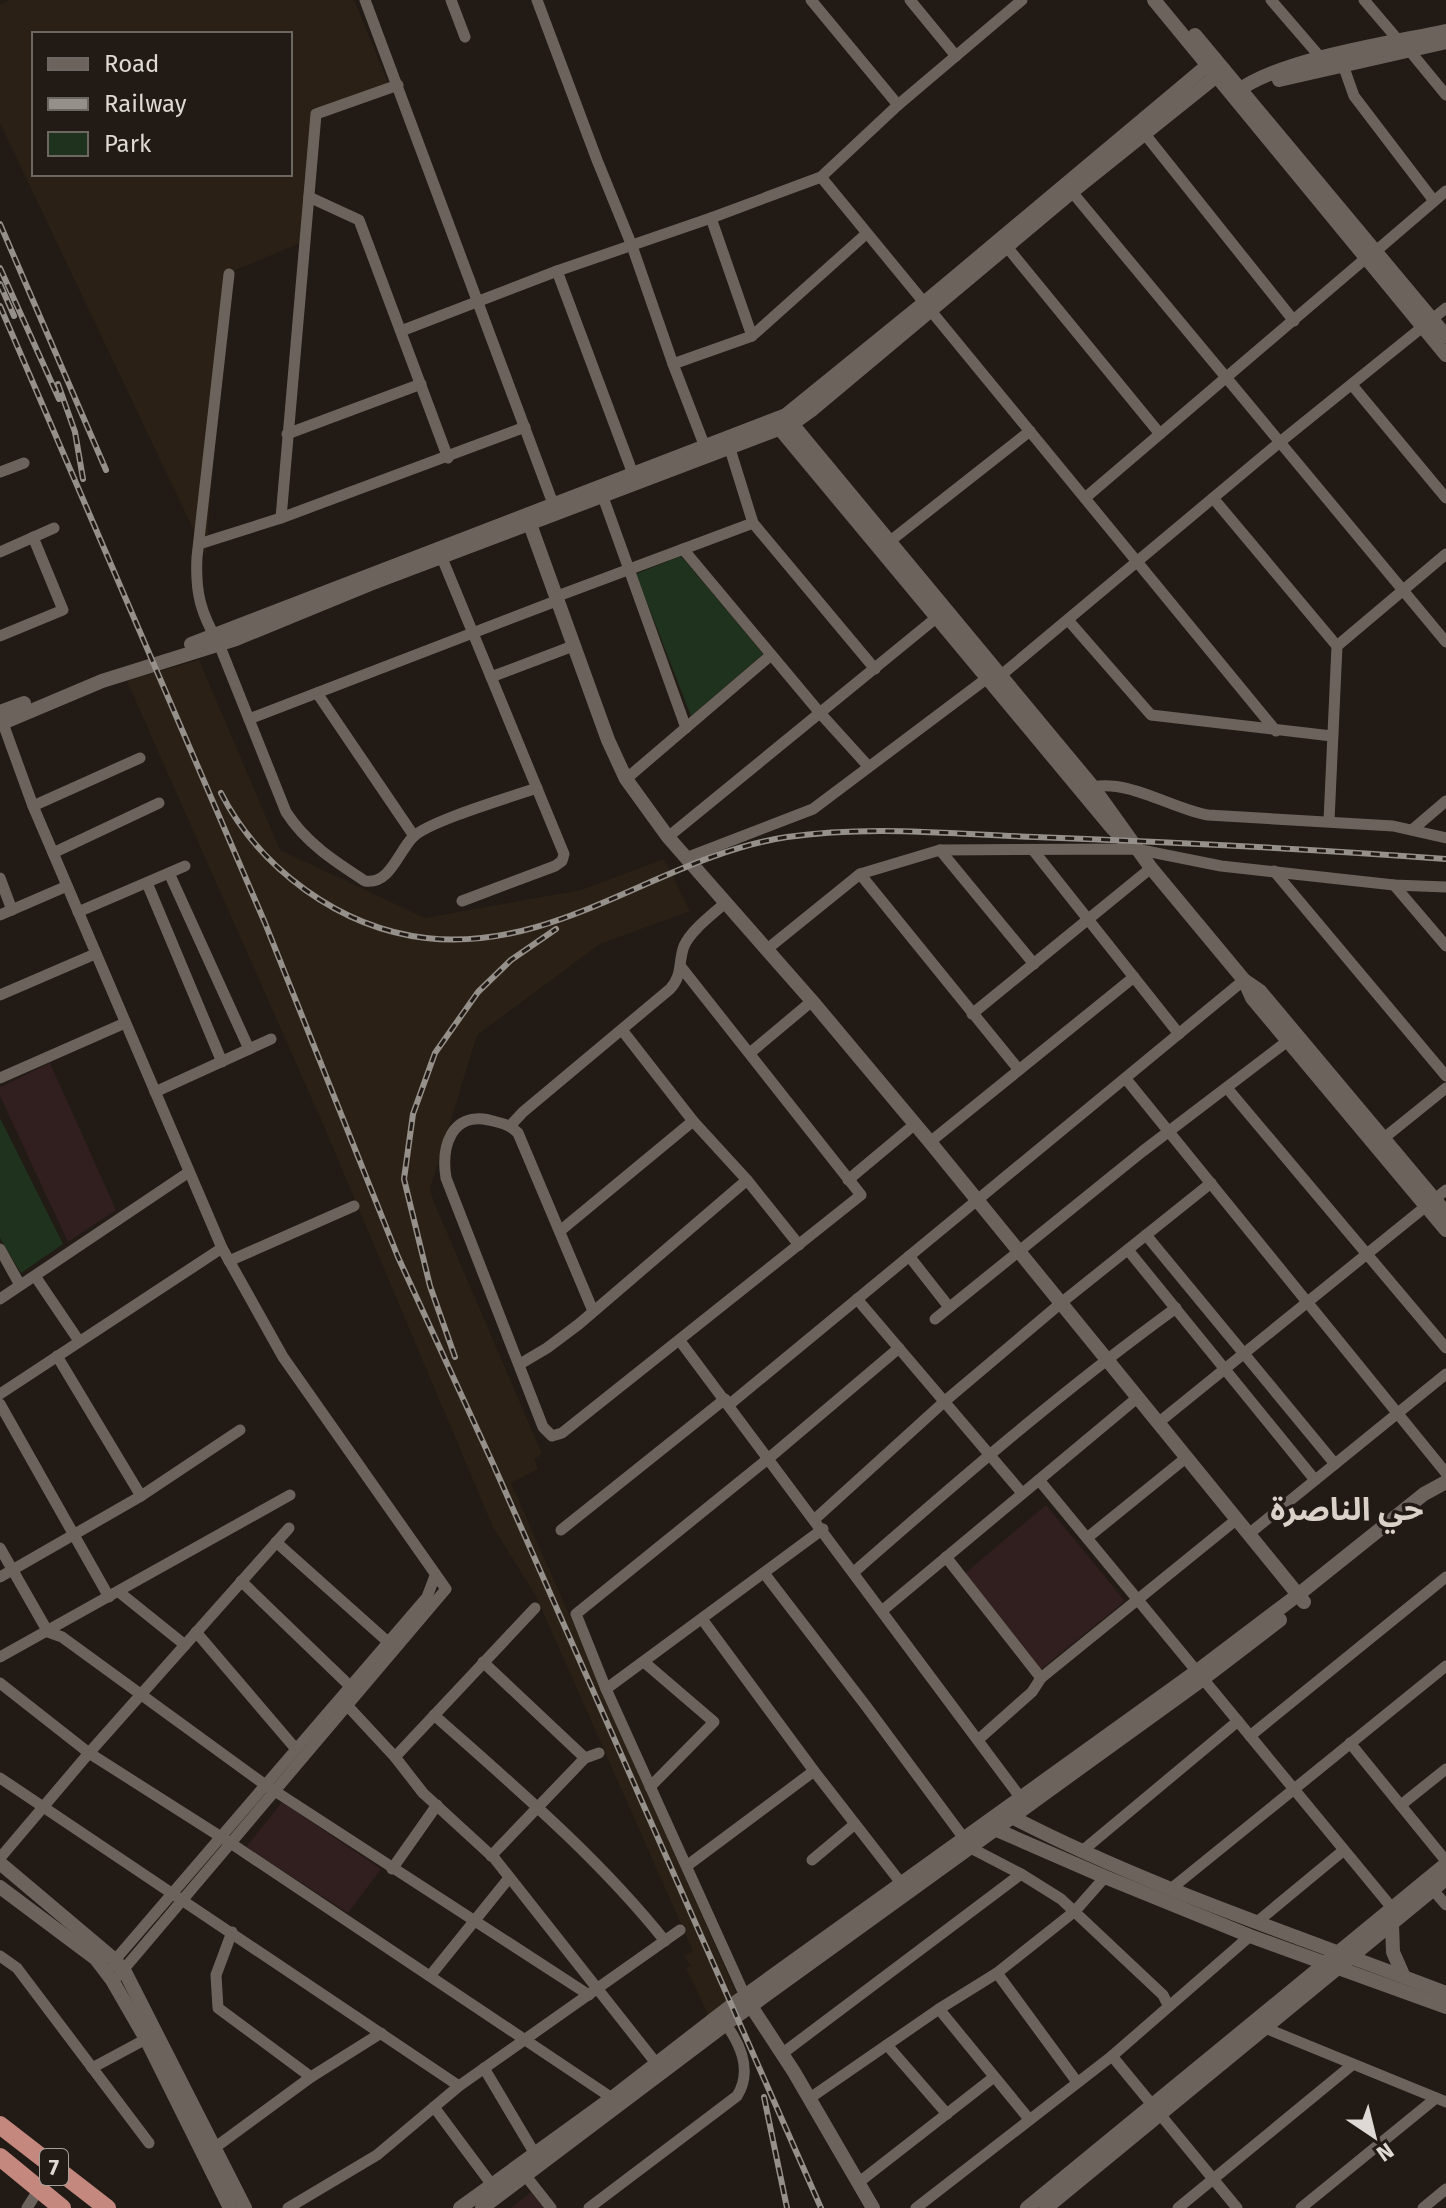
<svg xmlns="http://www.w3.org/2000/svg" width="1446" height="2208" viewBox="0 0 1446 2208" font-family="'Fira Sans','Noto Sans Arabic',sans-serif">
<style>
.built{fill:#2b2015;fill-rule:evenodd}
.education{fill:#311e1e}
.green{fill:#1f321d}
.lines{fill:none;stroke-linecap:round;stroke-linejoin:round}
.minor{stroke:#6c645c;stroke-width:11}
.tertiary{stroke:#6c645c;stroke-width:14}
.trunk{stroke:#c4887e;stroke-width:18}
.rail-casing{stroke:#96908b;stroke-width:6}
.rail{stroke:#221b15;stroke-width:3;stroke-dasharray:9;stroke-linecap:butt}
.labels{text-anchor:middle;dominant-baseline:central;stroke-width:7;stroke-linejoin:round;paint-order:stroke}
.shield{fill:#221b15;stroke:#a6a09b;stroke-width:2}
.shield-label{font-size:22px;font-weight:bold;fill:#ded9d4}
.district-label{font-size:32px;font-weight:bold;fill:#dad1c8;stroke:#221b15}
</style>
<rect width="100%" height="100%" fill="#221b15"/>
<g class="built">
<path d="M10,0H354L388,83L316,114L305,241L226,274L206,556L0,123V4ZM34,34H290V174H34Z"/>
<path d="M199,660L280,850L425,918L581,890L664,859L690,911L600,944L477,1035L430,1188L433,1200L542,1454L534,1459L538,1469L511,1483L737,1995L709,2016L686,1968L691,1966L684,1956L693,1951L536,1596L493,1527L323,1124L127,681Z"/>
</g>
<g class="education">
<path d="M50,1063L116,1210L68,1242L0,1096V1087Z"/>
<path d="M1046,1505L1125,1601L1040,1670L963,1575Z"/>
<path d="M282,1802L381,1869L348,1913L246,1847Z"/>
<path d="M531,2192L544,2208H511Z"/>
</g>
<g class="green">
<path d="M681,556L763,654L691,716L636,574Z"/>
<path d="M0,1118L63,1244L21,1273L0,1238Z"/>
</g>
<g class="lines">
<g class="minor">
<path d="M365,0L555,509"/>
<path d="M451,0L465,37"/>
<path d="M537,0L597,160L632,246L673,364L705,447"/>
<path d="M811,0L898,105"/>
<path d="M910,0L956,56"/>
<path d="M1271,0L1321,58"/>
<path d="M1364,0L1399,41"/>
<path d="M1409,50L1446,95"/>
<path d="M1343,65L1354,96L1434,201"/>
<path d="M1144,133L1294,321"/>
<path d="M821,177L1276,731"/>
<path d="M1072,192L1446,642"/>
<path d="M309,197L359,220L448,458"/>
<path d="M711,218L752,336"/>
<path d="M1007,247L1160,434"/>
<path d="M1376,251L1446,191"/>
<path d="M557,271L633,474"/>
<path d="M229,274L197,557C195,593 201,614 219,644L286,812C306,843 334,861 365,881C390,885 398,852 413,837C429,821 511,797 537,788"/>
<path d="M401,331L557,271L711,218L821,177L898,105L1022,0"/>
<path d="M673,364L752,336L866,234"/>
<path d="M1352,385L1446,498"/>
<path d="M287,434L421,384"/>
<path d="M730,449L753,523L875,669"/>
<path d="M0,472L24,463"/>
<path d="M603,497L686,728"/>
<path d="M1085,498L1366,258"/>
<path d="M1213,498L1337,646L1329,821"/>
<path d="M281,518L316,114L398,85"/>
<path d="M889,542L1030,431"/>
<path d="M199,544L281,518L525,427"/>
<path d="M683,549L820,713L868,766"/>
<path d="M0,552L54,528"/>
<path d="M442,558L564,854L562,861L555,866L462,901"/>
<path d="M555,597L753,523"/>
<path d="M1068,620L1151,715L1332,736"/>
<path d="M0,636L63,610L33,537"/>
<path d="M1337,646L1446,554"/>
<path d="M491,677L573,646"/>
<path d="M317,693L414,836"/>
<path d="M1,718L33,806L222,1248L283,1357L446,1589L118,1976"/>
<path d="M249,719L556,601"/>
<path d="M626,779L771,655"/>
<path d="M1093,787C1128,779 1173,809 1208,815L1393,826L1446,838"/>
<path d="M33,806L140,758"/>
<path d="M1412,830L1446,801"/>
<path d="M668,837L936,618"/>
<path d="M940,850L1034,964"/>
<path d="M1033,850L1179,1034"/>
<path d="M53,853L159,803"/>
<path d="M686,858L813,809L986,679L999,677L1280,442L1446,308"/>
<path d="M1274,871L1446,1076"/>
<path d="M169,873L249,1049"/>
<path d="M860,874L1019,1070"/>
<path d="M0,878L12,910"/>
<path d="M147,883L222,1062"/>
<path d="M1394,885L1446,946"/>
<path d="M78,912L185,866"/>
<path d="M0,915L67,886"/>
<path d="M766,950L860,874L940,850L1136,849L1221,866L1394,885L1446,887"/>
<path d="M0,995L95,954"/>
<path d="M972,1014L1151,868"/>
<path d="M622,1030L693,1121L747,1180L799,1245"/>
<path d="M750,1053L812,1001"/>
<path d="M0,1078L125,1023"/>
<path d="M1126,1079L1446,1473"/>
<path d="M1227,1088L1446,1348"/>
<path d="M155,1092L271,1039"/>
<path d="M510,1126L523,1112L670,989C683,975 678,962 684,946C691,930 712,915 725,903"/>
<path d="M930,1142L1134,977"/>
<path d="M1379,1142L1446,1088"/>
<path d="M848,1180L915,1124"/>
<path d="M560,1231L693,1121"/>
<path d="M1146,1235L1335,1464"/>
<path d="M0,1249L20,1285"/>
<path d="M1128,1250L1315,1480"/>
<path d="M909,1256L949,1307"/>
<path d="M229,1261L354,1206"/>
<path d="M35,1276L79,1341"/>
<path d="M0,1299L189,1172"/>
<path d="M857,1299L1022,1493"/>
<path d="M593,1311L518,1133C509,1124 501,1123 489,1120C451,1112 441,1147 446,1178L543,1427L552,1436L562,1433L861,1195L681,967"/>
<path d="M935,1319L1143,1151L1289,1040"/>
<path d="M680,1341L1020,1797"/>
<path d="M57,1356L141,1496"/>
<path d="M520,1364L547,1348L579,1324L747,1180"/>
<path d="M0,1394L222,1248"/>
<path d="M0,1404L109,1597"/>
<path d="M730,1404L1244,980"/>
<path d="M1158,1423L1446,1190"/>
<path d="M1039,1480L1392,1908"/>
<path d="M815,1519L945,1401L1061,1303L1211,1183"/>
<path d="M561,1530L725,1399"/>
<path d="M1250,1533L1446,1374"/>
<path d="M1087,1538L1187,1457"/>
<path d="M276,1542L388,1642"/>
<path d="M0,1548L48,1632L62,1637L264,1784L589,1995"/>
<path d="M946,1557L1041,1678"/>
<path d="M854,1572C959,1480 1063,1390 1176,1308"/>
<path d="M764,1573L866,1706L963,1837"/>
<path d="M0,1577L141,1496L240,1430"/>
<path d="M241,1581L353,1689"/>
<path d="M119,1592L185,1645"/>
<path d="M883,1610L1137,1398"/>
<path d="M702,1619L814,1771L901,1883"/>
<path d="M196,1632L295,1748"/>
<path d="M0,1657L290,1495"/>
<path d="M483,1662L585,1758"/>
<path d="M644,1662L714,1722L650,1787"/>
<path d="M0,1683L89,1753L232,1844L612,2098"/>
<path d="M606,1689L823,1529"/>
<path d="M343,1701L395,1757L423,1793L495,1859L656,2063"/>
<path d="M434,1715C515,1787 597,1856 665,1941"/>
<path d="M1250,1736L1446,1577"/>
<path d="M979,1739L1032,1692L1041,1678L1237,1519"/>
<path d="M1350,1743L1446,1861"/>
<path d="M395,1757L535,1608"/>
<path d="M0,1778L459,2086"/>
<path d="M1401,1805L1446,1769"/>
<path d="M969,1847L1021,1874L1061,1899L1163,1995L1168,2005"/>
<path d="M1081,1852L1238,1721"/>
<path d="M491,1856L585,1758L599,1753"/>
<path d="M0,1858L89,1753L289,1528"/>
<path d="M812,1860L855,1824"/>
<path d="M688,1865L814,1771"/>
<path d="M392,1869L437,1805"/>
<path d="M1172,1888L1446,1666"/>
<path d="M1433,1890L1446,1905"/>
<path d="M1257,1922L1344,1850"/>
<path d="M232,1932L216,1975L218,2008L311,2077"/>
<path d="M0,1956L17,1968L149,2143"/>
<path d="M114,1966L115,1960L427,1597L435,1576"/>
<path d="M997,1973L1077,2082"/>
<path d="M430,1976L509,1878"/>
<path d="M745,1996L606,1689L576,1614L769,1458L899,1348"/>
<path d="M939,2009L1029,2119"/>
<path d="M1265,2028L1446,2102"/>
<path d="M887,2045L947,2114"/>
<path d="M783,2053L1021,1874"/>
<path d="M1112,2056L1237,2208"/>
<path d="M92,2068L146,2039"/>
<path d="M484,2068L535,2154"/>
<path d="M810,2098L939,2009L997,1973L1075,1911L1105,1877"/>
<path d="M434,2107L492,2185"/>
<path d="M213,2149L311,2077L381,2033"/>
<path d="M525,2175L551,2208"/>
<path d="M858,2183L994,2077"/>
<path d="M27,2208L39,2189"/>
<path d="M288,2208L377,2155L459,2086L680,1930"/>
<path d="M589,2208L737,2096C754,2069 738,2039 721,2018"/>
<path d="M916,2208L1112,2056L1250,1936"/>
<path d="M1178,2208L1352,2065"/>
<path d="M1301,2208L1436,2098"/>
<path d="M1423,2208L1446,2189"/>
</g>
<g class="tertiary">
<path d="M1154,0L1446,355"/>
<path d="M1195,35L1446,336"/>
<path d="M1279,80L1446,42"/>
<path d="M1235,93C1278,59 1390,43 1446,31"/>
<path d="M788,419L1093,787L1151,868L1244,980L1260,991L1446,1213"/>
<path d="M775,423L1112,828L1129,845"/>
<path d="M527,516L608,740L626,779L668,837L812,1001L930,1142L1304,1602"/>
<path d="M191,644L786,415L924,303L1215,59"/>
<path d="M0,712L24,703"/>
<path d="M0,724L102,681L236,639L370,584L792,424L813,409L1072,192L1224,70"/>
<path d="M1244,980L1252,998L1446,1230"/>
<path d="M1006,1814C1146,1887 1298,1936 1446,1993"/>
<path d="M990,1827L1105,1877L1250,1936L1446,2007"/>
<path d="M0,1863L115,1960L125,1972L245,2208"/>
<path d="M0,1887L96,1959L112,1980L146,2039L230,2208"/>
<path d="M1392,1924L1393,1952L1404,1977"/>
<path d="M747,2000L794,2072L873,2208"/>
<path d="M460,2208L612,2098L732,2005L1197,1671L1299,1594L1424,1494L1446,1482"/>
<path d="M482,2208L726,2024L1203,1679L1280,1620"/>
<path d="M1027,2208L1446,1864"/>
<path d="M1046,2208L1446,1879"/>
</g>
<g class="trunk">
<path d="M0,2125L107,2208"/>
<path d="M0,2157L62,2208"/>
</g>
<g class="rail-casing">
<g id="rail">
<path d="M0,224L106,470"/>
<path d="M0,268L59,399"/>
<path d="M0,284L14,316"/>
<path d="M0,306L265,923L398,1257L494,1466L821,2208"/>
<path d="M58,384L75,432L83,479"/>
<path d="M221,793C260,869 340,928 426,938C558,953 661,856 787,837C869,825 953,834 1035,837C1172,842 1309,849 1446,859"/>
<path d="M455,1357L430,1286L404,1179L413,1114L435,1053L478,992L511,960L556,929"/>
<path d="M764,2097L787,2208"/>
</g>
</g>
<use href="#rail" class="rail"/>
</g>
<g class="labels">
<rect class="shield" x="40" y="2149" width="28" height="36" rx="6"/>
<g class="shield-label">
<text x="54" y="2167">7</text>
</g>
<g class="district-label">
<text x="1347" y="1509">حي الناصرة</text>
</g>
</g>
<rect x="32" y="32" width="260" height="144" fill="#221b15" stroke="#6d6761" stroke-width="2"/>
<rect x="48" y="58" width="40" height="12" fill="#6c645c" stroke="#6d6761" stroke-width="2"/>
<text x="104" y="72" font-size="24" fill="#ded9d4">Road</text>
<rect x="48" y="98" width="40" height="12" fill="#96908b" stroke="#6d6761" stroke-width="2"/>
<text x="104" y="112" font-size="24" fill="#ded9d4">Railway</text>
<rect x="48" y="132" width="40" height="24" fill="#1f321d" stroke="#6d6761" stroke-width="2"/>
<text x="104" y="152" font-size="24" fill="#ded9d4">Park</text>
<g transform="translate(1374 2136) rotate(145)" stroke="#221b15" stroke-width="6" paint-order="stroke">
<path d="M0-6L14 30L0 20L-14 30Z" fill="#ded9d4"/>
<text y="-12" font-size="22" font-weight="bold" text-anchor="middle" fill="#ded9d4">N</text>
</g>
</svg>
